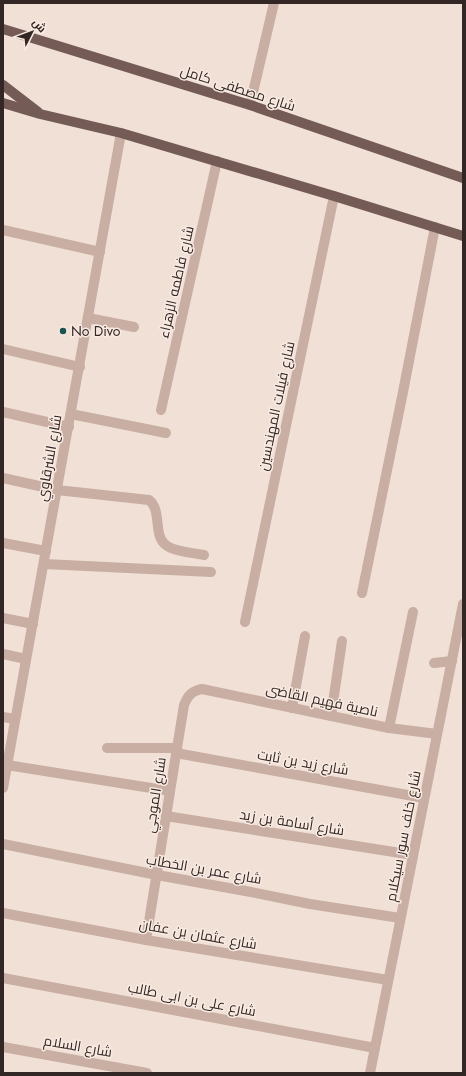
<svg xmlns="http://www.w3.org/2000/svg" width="466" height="1076" viewBox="0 0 466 1076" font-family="Jost,Cairo,sans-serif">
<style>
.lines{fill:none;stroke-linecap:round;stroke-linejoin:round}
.minor{stroke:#c8aea3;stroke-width:10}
.major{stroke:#755b56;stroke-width:10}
.poi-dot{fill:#1b544f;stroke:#f9ebe2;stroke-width:1.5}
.labels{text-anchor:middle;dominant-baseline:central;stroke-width:3;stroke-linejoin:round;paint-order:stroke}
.street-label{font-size:14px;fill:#332725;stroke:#f9ebe2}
.poi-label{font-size:14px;fill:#332725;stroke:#f9ebe2;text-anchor:start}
</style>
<rect width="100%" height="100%" fill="#f1e0d6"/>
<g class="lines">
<g class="minor">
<path d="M250,105L274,3"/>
<path d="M3,230L100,252"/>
<path d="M88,318L134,327"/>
<path d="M3,349L80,367"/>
<path d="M161,410L217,161"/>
<path d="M3,412L69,427"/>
<path d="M71,414L166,433"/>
<path d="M3,478L57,490L149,500C164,512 150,540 171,548C180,552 194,553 204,555"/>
<path d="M3,543L46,551"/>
<path d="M44,564L211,572"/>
<path d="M362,593L403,392L435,227"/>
<path d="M3,618L33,624"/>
<path d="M245,622L334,196"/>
<path d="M3,654L26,659"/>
<path d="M434,663L452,661"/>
<path d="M292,708L305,636"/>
<path d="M331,716L342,641"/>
<path d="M3,717L15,719"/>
<path d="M389,728L413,612"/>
<path d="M107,748H177"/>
<path d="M176,753L424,798"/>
<path d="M7,765L170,791"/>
<path d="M3,788L121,133"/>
<path d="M166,816L413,855"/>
<path d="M3,844L157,875L251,892L310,904L400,918"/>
<path d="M3,913L146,940L388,980"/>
<path d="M146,940L184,705C188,695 192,691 202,689L389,728L437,734"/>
<path d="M3,978L375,1048"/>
<path d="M3,1047L147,1073"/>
<path d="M370,1073L463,604"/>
</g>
<g class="major">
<path d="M3,29L250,105L463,178"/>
<path d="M3,85L38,112"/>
<path d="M3,103L40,114L121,133L334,196L463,236"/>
</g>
</g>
<circle class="poi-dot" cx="63" cy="331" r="4"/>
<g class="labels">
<g class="street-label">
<text transform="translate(238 88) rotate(18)">شارع مصطفى كامل</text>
<text transform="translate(176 282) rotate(-77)">شارع فاطمه الزهراء</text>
<text transform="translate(276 406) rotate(-78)">شارع فيلات المهندسين</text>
<text transform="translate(49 458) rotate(-80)">شارع الشرقاوي</text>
<text transform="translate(322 700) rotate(12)">ناصية فهيم القاضى</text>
<text transform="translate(303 762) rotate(10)">شارع زيد بن ثابت</text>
<text transform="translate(155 795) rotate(-81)">شارع الموجي</text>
<text transform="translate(292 822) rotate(9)">شارع أسامة بن زيد</text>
<text transform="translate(403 836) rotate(-79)">شارع خلف سور سيكلام</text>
<text transform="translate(204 869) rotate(10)">شارع عمر بن الخطاب</text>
<text transform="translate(198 934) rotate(10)">شارع عثمان بن عفان</text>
<text transform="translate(192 999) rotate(11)">شارع على بن ابى طالب</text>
<text transform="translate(78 1046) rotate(10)">شارع السلام</text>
</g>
<g class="poi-label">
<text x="71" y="331">No Divo</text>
</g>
</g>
<rect width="466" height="1076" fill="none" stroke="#332725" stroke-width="8"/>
<g transform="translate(32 32) rotate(48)" stroke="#f9ebe2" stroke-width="3" paint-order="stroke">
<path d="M0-3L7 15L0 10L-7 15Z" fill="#332725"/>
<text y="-6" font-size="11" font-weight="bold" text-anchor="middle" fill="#332725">ش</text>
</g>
</svg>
